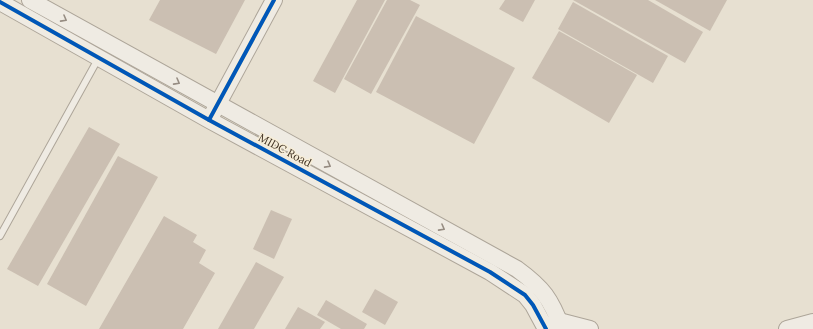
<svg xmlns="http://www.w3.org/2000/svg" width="813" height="329" viewBox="0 0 813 329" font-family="Lora,serif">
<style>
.building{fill:#cbbfb2}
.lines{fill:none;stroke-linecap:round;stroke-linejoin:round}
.service-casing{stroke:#ada599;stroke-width:8}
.tertiary-casing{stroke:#ada599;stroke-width:18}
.service{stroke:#efebe3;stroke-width:6}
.tertiary{stroke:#efebe3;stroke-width:16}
.cycleway-casing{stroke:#f7eed8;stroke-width:6}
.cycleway{stroke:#0057b8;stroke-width:4}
.oneway{stroke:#968c82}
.labels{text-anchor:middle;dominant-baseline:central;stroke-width:3;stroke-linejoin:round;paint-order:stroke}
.street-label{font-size:11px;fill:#3d2e20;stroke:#f7eed8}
</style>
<rect width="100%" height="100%" fill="#e7e0d1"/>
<g class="building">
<path d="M160,0H245L216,54L149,20Z"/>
<path d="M357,0H385L335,93L313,81Z"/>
<path d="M387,0H410L420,5L371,94L344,79Z"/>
<path d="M505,0H535L523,22L499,9Z"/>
<path d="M573,0H648L703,32L685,63Z"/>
<path d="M655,0H727L710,31Z"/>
<path d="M573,2L668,56L653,83L558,29Z"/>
<path d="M416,16L515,68L474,144L376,92Z"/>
<path d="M559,31L637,75L609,123L532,78Z"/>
<path d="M89,127L120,144L38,286L7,269Z"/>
<path d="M118,156L158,177L86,306L47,284Z"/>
<path d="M271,210L292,219L274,259L253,249Z"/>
<path d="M164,216L197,235L193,242L206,250L199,263L215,273L183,329H99Z"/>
<path d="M256,262L284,277L254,329H218Z"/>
<path d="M375,289L398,302L385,325L362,312Z"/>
<path d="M326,300L367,324L364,329H341L317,315Z"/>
<path d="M298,307L325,322L320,329H285Z"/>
</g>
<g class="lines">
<g class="service-casing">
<path id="service" d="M0,236L98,59"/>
</g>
<g class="tertiary-casing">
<g id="tertiary">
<path d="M30,0L517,269C543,288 551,299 562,329"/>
<path d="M0,2L209,120L490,272L525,295L533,305L546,329"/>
<path d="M213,113L274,0"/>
<path d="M552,324L559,321L590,329"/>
<path d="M787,329L813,322"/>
</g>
</g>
<use href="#service" class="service"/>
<use href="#tertiary" class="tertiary"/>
<g class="cycleway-casing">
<g id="cycleway">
<path d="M0,2L209,120L490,272L525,295L533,305L546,329"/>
<path d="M209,120L274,0"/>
</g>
</g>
<use href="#cycleway" class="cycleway"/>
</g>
<defs><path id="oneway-chevron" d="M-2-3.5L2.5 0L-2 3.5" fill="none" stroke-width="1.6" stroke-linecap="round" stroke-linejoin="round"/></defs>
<g class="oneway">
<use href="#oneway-chevron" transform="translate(64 19) rotate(29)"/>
<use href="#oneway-chevron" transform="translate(177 82) rotate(29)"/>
<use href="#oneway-chevron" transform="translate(328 165) rotate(29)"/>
<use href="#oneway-chevron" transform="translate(442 228) rotate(29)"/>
</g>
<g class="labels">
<g class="street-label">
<text transform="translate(285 150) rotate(28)">MIDC Road</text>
</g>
</g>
</svg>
